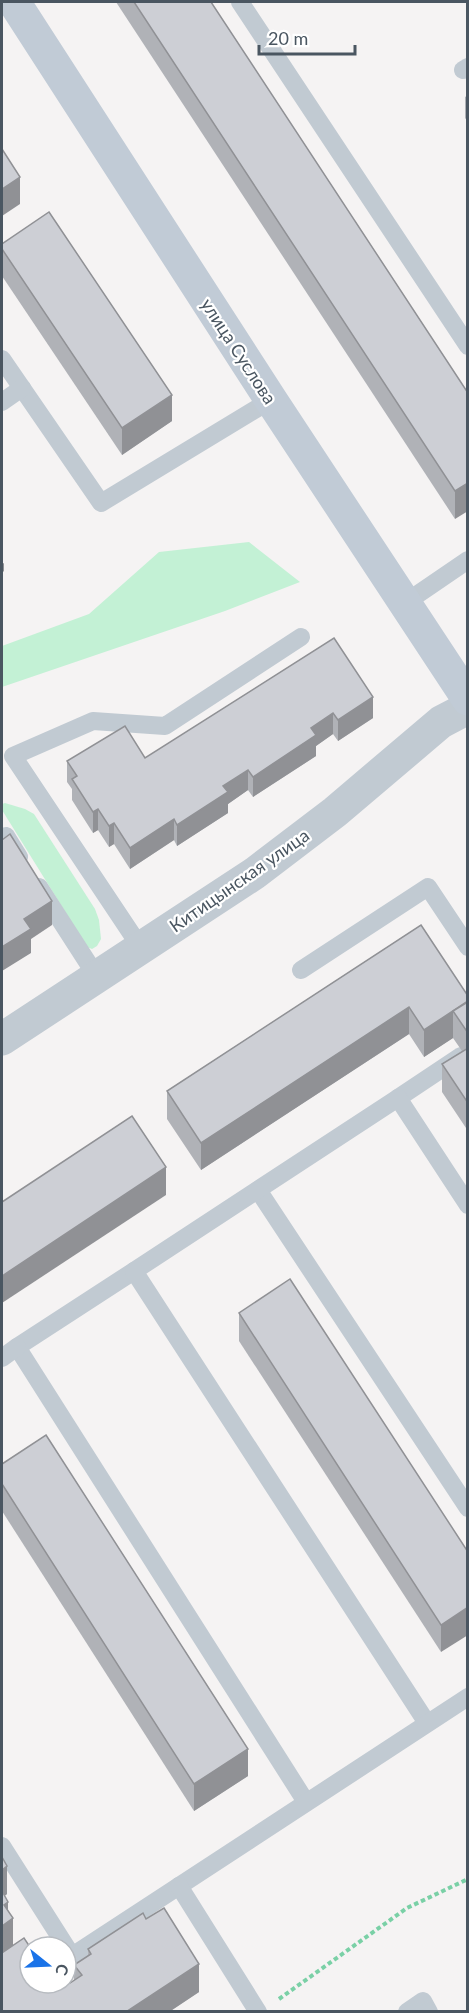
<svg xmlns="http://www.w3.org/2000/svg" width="469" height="2013" viewBox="0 0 469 2013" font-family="Lato,sans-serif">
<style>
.green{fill:#c3f1d5}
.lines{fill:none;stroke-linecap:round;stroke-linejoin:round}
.path{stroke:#7ad0a6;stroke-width:4;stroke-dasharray:4.5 3;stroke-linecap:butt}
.lane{stroke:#c1cad2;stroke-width:18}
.street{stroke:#c1cad2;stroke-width:33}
.secondary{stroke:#c1cbd6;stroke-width:33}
.wall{fill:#b0b2b7}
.shaded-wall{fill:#909195}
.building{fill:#cdcfd5;stroke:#909195;stroke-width:1.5}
.labels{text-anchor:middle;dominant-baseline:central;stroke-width:4.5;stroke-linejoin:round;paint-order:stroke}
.street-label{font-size:18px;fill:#4a5661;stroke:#fff}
</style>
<rect width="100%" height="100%" fill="#f5f3f3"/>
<g class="green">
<path d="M249,542L300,582L225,611L2,687V646L89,614L159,552Z"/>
<path d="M5,803L25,809L34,814L95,909L99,920L101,939L97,946L92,949L87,947L2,810V804Z"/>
</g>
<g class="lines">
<path class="path" d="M279,1999L407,1908L468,1879"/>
<g class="lane">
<path d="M240,2L468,346"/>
<path d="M463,70L468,67"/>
<path d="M2,359L101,503L271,400"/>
<path d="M2,402L22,388"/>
<path d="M405,603L468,560"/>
<path d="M2,839L6,836L19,857"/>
<path d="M39,887L97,977"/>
<path d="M141,948L13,756L93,721L165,726L301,637"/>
<path d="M301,970L428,887L468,947"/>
<path d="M398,1098L461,1056"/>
<path d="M258,1190L468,1508"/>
<path d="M134,1271L17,1347L306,1802"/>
<path d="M2,1358L17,1347"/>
<path d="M427,1723L134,1271L398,1098L468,1205"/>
<path d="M2,1846L72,1956L468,1697"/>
<path d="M179,1886L258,2012"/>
<path d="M407,2012L423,2001L429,2012"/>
</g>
<path class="street" d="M2,1039L255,873L335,812L441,722L468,708"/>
<path class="secondary" d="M14,2L271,400L468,699"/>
</g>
<g class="wall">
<path d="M116,2H211L468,393L455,519Z"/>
<path d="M468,95V122L465,118V97Z"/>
<path d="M2,244L172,421L122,455L2,276Z"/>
<path d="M334,638L373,718L338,741L333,734L316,746V756L253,797L248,790L228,804V813L177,846L174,840L130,869L114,844L109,847L98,830L93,833L72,800V789L67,782V761L145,758Z"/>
<path d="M421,925L468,996V1131L442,1092V1064L462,1051L453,1038L424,1057L409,1034L201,1170L167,1119V1091Z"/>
<path d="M239,1313L468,1552L441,1652L239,1341Z"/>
<path d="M2,1464L248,1776L194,1811L2,1511Z"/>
<path d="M2,1857L7,1894L4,1896L8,1911L13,1945L30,1983H70L74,1980V1965L88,1956V1949L199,1992L169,2012H2Z"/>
</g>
<g class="shaded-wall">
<path d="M20,177V204L2,216V189Z"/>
<path d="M172,395V421L122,455V428Z"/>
<path d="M468,483V511L455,519V491Z"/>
<path d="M4,563V571L2,573V564Z"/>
<path d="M373,697V718L338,741V720Z"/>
<path d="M333,713V734L316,746V756L253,797V777L311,728Z"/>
<path d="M248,770V790L228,804V813L177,846V825L223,786Z"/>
<path d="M98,809V830L93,833V812Z"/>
<path d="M174,819V840L130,869V848Z"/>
<path d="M114,823V844L109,847V826Z"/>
<path d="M52,901V925L31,939V953L2,971V947L24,919Z"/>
<path d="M468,1001V1029L453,1011V1038L424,1057V1030Z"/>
<path d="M409,1007V1034L201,1170V1143Z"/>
<path d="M166,1167V1195L2,1303V1276Z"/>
<path d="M468,1607V1635L441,1652V1625Z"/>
<path d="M248,1749V1776L194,1811V1784Z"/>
<path d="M7,1866V1894L2,1898V1870Z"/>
<path d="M8,1902V1922L13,1918V1946L2,1953V1926L4,1905Z"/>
<path d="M199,1964V1992L169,2012H126Z"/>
</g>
<g class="building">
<path d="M134,2H211L468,393V483L455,491Z"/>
<path d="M2,149L20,177L2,189Z"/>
<path d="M49,212L172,395L122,428L2,249V244Z"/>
<path d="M334,638L373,697L338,720L333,713L311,728L316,735L253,777L248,770L223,786L228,792L177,825L174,819L130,848L114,823L109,826L98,809L93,812L72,779L77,776L67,761L125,726L145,758Z"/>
<path d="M10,834L52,901L24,919L31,929L2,947V840Z"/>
<path d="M421,925L468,996V1001L424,1030L409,1007L201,1143L167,1091Z"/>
<path d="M466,1003L468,1004V1033L453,1011Z"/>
<path d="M468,1048V1103L442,1064Z"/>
<path d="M132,1116L166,1167L2,1276V1202Z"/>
<path d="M290,1279L468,1552V1607L441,1625L239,1313Z"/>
<path d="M46,1435L248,1749L194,1784L2,1484V1464Z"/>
<path d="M2,1857L7,1866L2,1870Z"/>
<path d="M2,1891L8,1902L4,1905L13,1918L2,1926Z"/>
<path d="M164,1908L199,1964L126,2012H2V1953L24,1938L30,1947V1983H66V1977L70,1983L82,1975L74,1965L91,1954L88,1949L143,1913L146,1919Z"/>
</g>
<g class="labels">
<g class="street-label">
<text transform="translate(239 351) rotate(57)">улица Суслова</text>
<text transform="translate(239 880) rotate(-35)">Китицынская улица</text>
</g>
</g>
<rect width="469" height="2013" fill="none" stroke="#4a5661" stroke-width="6"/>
<g transform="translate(48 1965) rotate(108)"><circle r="28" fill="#ffffff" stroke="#b7bbc0" stroke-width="1.5"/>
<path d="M0-4.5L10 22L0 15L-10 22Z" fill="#1a73e8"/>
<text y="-9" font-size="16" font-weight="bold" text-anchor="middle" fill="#4a5661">С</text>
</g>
<path d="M259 45v9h96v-9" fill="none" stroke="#4a5661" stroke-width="3"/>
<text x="268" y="45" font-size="18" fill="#4a5661" stroke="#ffffff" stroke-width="4.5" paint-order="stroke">20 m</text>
</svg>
